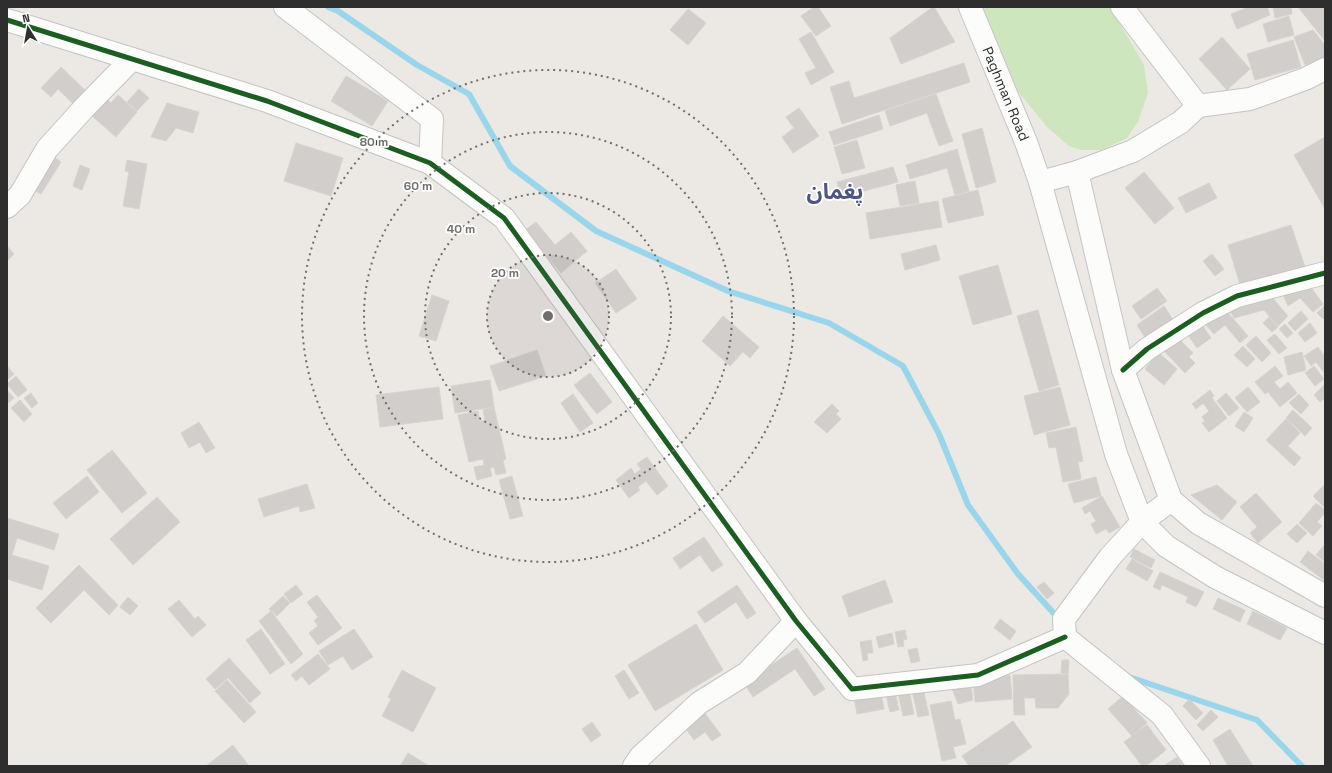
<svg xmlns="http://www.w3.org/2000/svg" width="1332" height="773" viewBox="0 0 1332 773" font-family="'Space Grotesk','Noto Sans Arabic',sans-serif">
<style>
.green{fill:#cee6be}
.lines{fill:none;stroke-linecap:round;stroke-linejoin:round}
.stream{stroke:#99d6ec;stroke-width:6}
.building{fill:#d1cecb;stroke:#d7d4d0}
.street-casing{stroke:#c5c4c5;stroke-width:24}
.secondary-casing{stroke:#c5c4c5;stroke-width:24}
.street{stroke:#fcfcfb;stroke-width:22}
.secondary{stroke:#fcfcfb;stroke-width:22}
.cycleway-casing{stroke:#fff;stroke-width:8}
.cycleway{stroke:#1b5e20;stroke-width:5}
.ring{fill:none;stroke:#706f6e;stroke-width:2;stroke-dasharray:2 4}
.labels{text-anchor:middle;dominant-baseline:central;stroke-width:3.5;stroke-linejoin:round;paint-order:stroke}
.street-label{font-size:14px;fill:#2e2e2e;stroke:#fff}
.town-label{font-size:22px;font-weight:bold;fill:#4d5680;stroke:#fff}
.centre{fill:#706f6e;stroke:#fff;stroke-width:2}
.ring-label{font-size:12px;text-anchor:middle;font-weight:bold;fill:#706f6e;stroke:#fff;stroke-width:3.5;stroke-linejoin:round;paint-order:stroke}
</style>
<rect width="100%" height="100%" fill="#ece8e4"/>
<path class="green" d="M978,7H1110L1144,65L1148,93L1138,122L1127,138L1101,150H1081L1069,146L1047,127L1011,83Z"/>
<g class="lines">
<g class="stream">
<path d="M328,7L338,11L417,65L469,94L510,166L596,231L728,291L829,323L903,366L939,434L968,505L1018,574L1059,619"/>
<path d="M1129,677L1257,720L1302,766"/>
</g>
</g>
<g class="building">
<path d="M814,7H818L831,26L816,36L801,16Z"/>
<path d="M933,7H934L955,42L901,64L890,38Z"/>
<path d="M1249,7H1267L1270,15L1237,29L1231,14Z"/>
<path d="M1273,7H1291L1292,14L1275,18Z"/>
<path d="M1298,7H1325V41Z"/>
<path d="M688,9L706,23L688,45L670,30Z"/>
<path d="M1289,16L1294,35L1268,42L1263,24Z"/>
<path d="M1313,30L1325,45V58L1305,65L1294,37Z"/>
<path d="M811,32L834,72L811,85L805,73L816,68L799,39Z"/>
<path d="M1222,37L1250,69L1227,90L1199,59Z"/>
<path d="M1293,40L1301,67L1255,80L1247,54Z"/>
<path d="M964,63L970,82L842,124L830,87L849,81L854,98Z"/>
<path d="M61,67L88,93L75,106L58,89L51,97L41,88Z"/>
<path d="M346,76L388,101L372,126L331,101Z"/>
<path d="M139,89L149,98L137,111L127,102Z"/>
<path d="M936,94L953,141L939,146L927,113L890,126L885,111Z"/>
<path d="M118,95L137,112L116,137L92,116L107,99L111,103Z"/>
<path d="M167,103L199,112L193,133L176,128L166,141L151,137Z"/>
<path d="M799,108L819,136L793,153L782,137L794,128L786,117Z"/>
<path d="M879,115L883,129L834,145L829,132Z"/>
<path d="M982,128L996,182L976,188L962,134Z"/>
<path d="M1325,137V209L1294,155Z"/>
<path d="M857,140L865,168L842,174L834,147Z"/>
<path d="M296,143L343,158L331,196L284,181Z"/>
<path d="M957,149L969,191L955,195L947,168L910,179L906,165Z"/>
<path d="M50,154L61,162L41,194L29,187Z"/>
<path d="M127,160L147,164L139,209L123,206L129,172L125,171Z"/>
<path d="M80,165L90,169L82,190L73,186Z"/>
<path d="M893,167L898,182L841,197L837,182Z"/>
<path d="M1144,172L1174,208L1155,224L1125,188Z"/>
<path d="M915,181L919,203L900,206L896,185Z"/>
<path d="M1209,183L1217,198L1186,213L1178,198Z"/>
<path d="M978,190L984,215L948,223L942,199Z"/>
<path d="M938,201L942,227L870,239L866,213Z"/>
<path d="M536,222L555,245L571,232L587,251L561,273L525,230Z"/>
<path d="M1291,225L1305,267L1241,288L1228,245Z"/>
<path d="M936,245L940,260L905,270L901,254Z"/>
<path d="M7,246L14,254L7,261Z"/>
<path d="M1212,254L1224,269L1215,276L1203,261Z"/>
<path d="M998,265L1012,314L973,325L959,276Z"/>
<path d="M616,269L637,299L616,313L595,283Z"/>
<path d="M1307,282L1323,304L1313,312L1300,298L1288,306L1281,290Z"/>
<path d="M1157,288L1167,301L1141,319L1132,306Z"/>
<path d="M432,295L449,301L436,341L419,336Z"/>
<path d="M1270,295L1288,316L1278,326L1264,310L1234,318L1226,304Z"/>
<path d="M1325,305V317L1323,319L1317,313Z"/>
<path d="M1164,306L1173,320L1146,339L1137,325Z"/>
<path d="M1223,307L1248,336L1240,343L1225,325L1214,334L1204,323Z"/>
<path d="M1038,310L1059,385L1039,391L1017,316Z"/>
<path d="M1301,311L1308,319L1295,331L1288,323Z"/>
<path d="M723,316L759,347L750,358L743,352L730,366L702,341Z"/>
<path d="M1269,317L1278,327L1272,332L1263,323Z"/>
<path d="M1200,322L1211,338L1197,348L1186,332Z"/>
<path d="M1310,323L1317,333L1305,342L1298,333Z"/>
<path d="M1285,324L1293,333L1287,338L1279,329Z"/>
<path d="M1275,334L1287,348L1279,354L1267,340Z"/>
<path d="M1256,336L1271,353L1262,362L1246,345Z"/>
<path d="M1178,338L1193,353L1189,357L1195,363L1185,373L1164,351Z"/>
<path d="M1243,346L1255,359L1247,367L1234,355Z"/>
<path d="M1318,347L1325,357V374L1316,362L1311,366L1304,356Z"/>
<path d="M537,350L546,376L499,391L490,366Z"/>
<path d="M1302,352L1306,370L1288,375L1284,357Z"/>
<path d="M1159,353L1177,369L1164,385L1145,369Z"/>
<path d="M7,366L14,374L7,380Z"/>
<path d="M1275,366L1283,376L1274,382L1280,389L1288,382L1297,393L1280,407L1268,392L1265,394L1255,382Z"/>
<path d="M1314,366L1324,379L1315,386L1305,373Z"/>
<path d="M590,373L612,402L597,414L574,385Z"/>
<path d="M16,376L27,390L18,397L7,384Z"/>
<path d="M490,380L494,407L455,413L451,386Z"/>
<path d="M1325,384V398L1320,402L1314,395Z"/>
<path d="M439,387L443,419L380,427L376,395Z"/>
<path d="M1060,387L1070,425L1034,435L1024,396Z"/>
<path d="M1248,387L1260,402L1247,412L1235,398Z"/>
<path d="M7,390L14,398L8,403L7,402Z"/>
<path d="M1210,390L1214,396L1212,398L1227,418L1209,432L1202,423L1205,421L1202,417L1209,411L1203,403L1196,409L1192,404Z"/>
<path d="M31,393L38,403L32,408L24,398Z"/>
<path d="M1226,393L1239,408L1229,416L1217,401Z"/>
<path d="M573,394L593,423L580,432L561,403Z"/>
<path d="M1299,394L1309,405L1301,414L1289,403Z"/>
<path d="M20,400L32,414L24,422L11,408Z"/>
<path d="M832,404L839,411L836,414L841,419L827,433L814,422Z"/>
<path d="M494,407L506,459L503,460L506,473L496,475L494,467L490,468L492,476L477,480L474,467L484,465L483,459L469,462L458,415L478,411L480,421L485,420L483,410Z"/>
<path d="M1293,410L1312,428L1305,436L1286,418Z"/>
<path d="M1244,412L1253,418L1244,432L1235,426Z"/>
<path d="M1286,419L1300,433L1288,446L1301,458L1294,466L1266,440Z"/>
<path d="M199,422L215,448L206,453L200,442L189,448L181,433Z"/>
<path d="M1076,427L1083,461L1078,462L1081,479L1063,482L1056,447L1049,448L1046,433Z"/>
<path d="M112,450L147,493L122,513L87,470Z"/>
<path d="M647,457L668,486L657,495L646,481L638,487L640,490L629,498L616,480L631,468L635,474L641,469L637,464Z"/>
<path d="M87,476L99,492L66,519L53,503Z"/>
<path d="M512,476L523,516L510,519L499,480Z"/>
<path d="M1096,477L1101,496L1074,503L1068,484Z"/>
<path d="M307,484L315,508L300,512L299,506L264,517L258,499Z"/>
<path d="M1325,484V495L1324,496L1325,497V508L1313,496Z"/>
<path d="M1217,485L1237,502L1222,520L1191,495Z"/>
<path d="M1256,493L1282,522L1258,543L1250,533L1257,527L1240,507Z"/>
<path d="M1102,496L1120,527L1109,533L1106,529L1096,534L1091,524L1096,521L1090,511L1085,514L1082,508Z"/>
<path d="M157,497L180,522L133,565L110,539Z"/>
<path d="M1316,503L1325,510V513L1317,522L1322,526L1313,536L1299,523Z"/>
<path d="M7,518L59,534L54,550L17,538L12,555L49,566L42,590L7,579Z"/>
<path d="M1297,524L1307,533L1297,543L1287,534Z"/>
<path d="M704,537L723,565L712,572L700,555L680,569L673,558Z"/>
<path d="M1325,544V562L1316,555Z"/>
<path d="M1134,549L1155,560L1151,568L1130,557Z"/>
<path d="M1308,551L1325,564V581L1300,562Z"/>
<path d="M1132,559L1153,571L1147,581L1126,569Z"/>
<path d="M79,565L118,605L109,615L84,590L51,623L36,608Z"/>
<path d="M1160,572L1204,592L1196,607L1186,602L1188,597L1162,585L1160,590L1153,587Z"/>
<path d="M885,580L893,602L849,617L842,596Z"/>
<path d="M1044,582L1054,593L1047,599L1037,587Z"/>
<path d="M296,585L303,594L291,603L284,594Z"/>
<path d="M737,585L756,613L747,619L736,602L705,623L697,612Z"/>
<path d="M317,595L342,628L318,645L309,633L318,626L314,621L318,617L307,602Z"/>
<path d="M283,596L290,603L277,616L269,609Z"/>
<path d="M128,597L138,606L130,615L120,607Z"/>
<path d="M1218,598L1245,610L1240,622L1213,609Z"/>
<path d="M179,600L195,619L198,616L206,625L192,637L168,609Z"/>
<path d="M271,611L303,654L291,664L259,621Z"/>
<path d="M1253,611L1287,628L1280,640L1247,624Z"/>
<path d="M1000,619L1016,631L1010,640L994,628Z"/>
<path d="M696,624L723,670L655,711L628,665Z"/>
<path d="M261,629L285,664L270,674L246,640Z"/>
<path d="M354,629L373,657L352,670L343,656L328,665L319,651Z"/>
<path d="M905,630L907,639L903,640L904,646L898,647L895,632Z"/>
<path d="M892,633L894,644L879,648L876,637Z"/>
<path d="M871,640L873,653H867L868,660L863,661L860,642Z"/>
<path d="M797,648L825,689L814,696L795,669L753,697L744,683Z"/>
<path d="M917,648L920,661L911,663L908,650Z"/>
<path d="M318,654L330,669L309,685L302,676L296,681L291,675Z"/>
<path d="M229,658L261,693L250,703L228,678L215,689L206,679Z"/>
<path d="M1062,660H1069L1068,674L1061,673Z"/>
<path d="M402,670L436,688L413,732L382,716L391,699L388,697Z"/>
<path d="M624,670L639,693L629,699L615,676Z"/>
<path d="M1068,674L1069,694L1058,708H1036L1035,698H1024L1025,715H1014L1013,675Z"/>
<path d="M1010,675L1012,699L975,702L973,678Z"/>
<path d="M970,679L973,700L958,704L950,683Z"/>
<path d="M227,680L256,712L244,723L215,691Z"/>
<path d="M922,684L929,715L918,717L911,686Z"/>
<path d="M909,690L914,714L903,716L898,693Z"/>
<path d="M881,692L884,709L857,714L854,697Z"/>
<path d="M895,692L899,710L890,712L886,694Z"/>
<path d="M1123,696L1147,723L1132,736L1108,709Z"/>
<path d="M1189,699L1203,713L1196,720L1183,706Z"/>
<path d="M951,701L955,720L960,719L966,744L953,747L956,758L942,761L930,705Z"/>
<path d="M1211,710L1218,717L1203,731L1197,725Z"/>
<path d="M704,712L721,735L712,741L705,732L694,740L684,726Z"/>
<path d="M1013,721L1032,747L1005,766H969L962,756Z"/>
<path d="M592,722L601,735L591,742L582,729Z"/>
<path d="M1147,725L1166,750L1146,766H1142L1124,742Z"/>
<path d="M1230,729L1253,766H1228L1213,740Z"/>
<path d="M233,745L249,766H206Z"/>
<path d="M408,753L429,766H400Z"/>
<path d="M1177,757L1183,766H1164Z"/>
</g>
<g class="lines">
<g class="street-casing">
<g id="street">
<path d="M285,7L432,119L430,163"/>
<path d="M7,207L20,195L47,149L85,107L132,59"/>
<path d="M1123,370L1147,349L1203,313L1237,296L1325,273"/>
</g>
</g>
<g class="secondary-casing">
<g id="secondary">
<path id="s1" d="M970,7L1026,142L1040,182L1116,454L1142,522L1166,546L1215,577L1325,633"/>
<path d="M7,20L267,101L430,163L504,218L796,621L852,689L978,675L1065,637"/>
<path d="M1198,106L1250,99L1305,79L1325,69"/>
<path d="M1077,172L1123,370L1171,500L1198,523L1325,596"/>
<path d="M1040,182L1077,172L1133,151L1181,122L1198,106L1122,7"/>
<path d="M1171,500L1142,522L1110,557L1064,619L1065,637L1162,715L1199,766"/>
<path d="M634,766L641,756L699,703L747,673L796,621"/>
</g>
</g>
<use href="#street" class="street"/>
<use href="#secondary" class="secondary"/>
<g class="cycleway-casing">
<g id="cycleway">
<path d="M7,20L267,101L430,163L504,218L796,621L852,689L978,675L1065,637"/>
<path d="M1123,370L1147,349L1203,313L1237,296L1325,273"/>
</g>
</g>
<use href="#cycleway" class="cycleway"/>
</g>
<circle cx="548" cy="316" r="61" fill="#706f6e" fill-opacity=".12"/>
<g class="ring">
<circle cx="548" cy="316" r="61"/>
<circle cx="548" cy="316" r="123"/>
<circle cx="548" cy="316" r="184"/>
<circle cx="548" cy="316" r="246"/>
</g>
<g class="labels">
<g class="street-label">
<text stroke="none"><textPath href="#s1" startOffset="94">Paghman Road</textPath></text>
</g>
<g class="town-label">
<text x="835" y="191">پغمان</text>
</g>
</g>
<circle cx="548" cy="316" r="6" class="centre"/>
<g class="ring-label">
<text x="374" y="146">80 m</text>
<text x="418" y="190">60 m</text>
<text x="461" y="233">40 m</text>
<text x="505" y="277">20 m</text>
</g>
<rect width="1332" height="773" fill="none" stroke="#2e2e2e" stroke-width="16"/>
<g transform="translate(28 28) rotate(349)" stroke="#ffffff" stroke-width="3" paint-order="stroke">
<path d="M0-3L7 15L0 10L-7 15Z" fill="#2e2e2e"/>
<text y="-6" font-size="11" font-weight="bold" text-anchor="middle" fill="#2e2e2e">N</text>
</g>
</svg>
